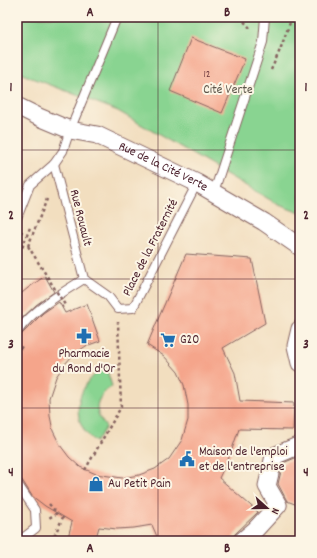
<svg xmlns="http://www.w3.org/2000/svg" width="317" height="558" viewBox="0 0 317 558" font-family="Dekko,sans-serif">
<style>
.green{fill:#89d491;stroke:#6a7a5e}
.building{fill:#f5a58b}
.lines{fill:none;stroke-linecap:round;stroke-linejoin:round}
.service-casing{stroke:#85625f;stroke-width:10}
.minor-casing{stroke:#85625f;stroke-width:19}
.path{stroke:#85625f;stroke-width:2.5;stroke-dasharray:3 3;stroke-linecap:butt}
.service{stroke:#fff;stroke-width:8}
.minor{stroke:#fff;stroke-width:17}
.path-bridge{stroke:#85625f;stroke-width:2.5;stroke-dasharray:3 3;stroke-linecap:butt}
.grid{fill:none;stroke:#4a1f2b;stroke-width:1;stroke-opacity:0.55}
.labels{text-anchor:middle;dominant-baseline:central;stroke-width:4;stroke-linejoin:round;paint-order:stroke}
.number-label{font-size:11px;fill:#754043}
.park-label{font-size:13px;fill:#5d554a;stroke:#fcf5e5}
.street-label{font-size:13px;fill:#4a1f2b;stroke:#fcf5e5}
.poi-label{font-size:13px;fill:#4a1f2b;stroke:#fcf5e5;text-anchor:start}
.neatline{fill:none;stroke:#4a1f2b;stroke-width:1.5}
.grid-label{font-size:13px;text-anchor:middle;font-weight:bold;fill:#4a1f2b}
</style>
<rect width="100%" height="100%" fill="#fcf5e5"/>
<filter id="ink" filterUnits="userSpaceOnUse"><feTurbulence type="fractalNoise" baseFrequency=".025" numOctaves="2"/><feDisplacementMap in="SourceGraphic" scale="8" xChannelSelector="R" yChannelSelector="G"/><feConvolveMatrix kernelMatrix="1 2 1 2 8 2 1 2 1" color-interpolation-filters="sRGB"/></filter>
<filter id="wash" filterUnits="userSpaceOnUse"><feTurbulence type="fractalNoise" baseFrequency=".012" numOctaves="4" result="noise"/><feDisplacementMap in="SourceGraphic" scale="16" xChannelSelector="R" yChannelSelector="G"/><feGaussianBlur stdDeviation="0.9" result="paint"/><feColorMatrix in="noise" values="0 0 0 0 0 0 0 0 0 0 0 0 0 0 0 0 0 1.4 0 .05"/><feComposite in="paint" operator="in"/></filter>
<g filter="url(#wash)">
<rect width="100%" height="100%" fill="#f2debf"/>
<g class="green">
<path d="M17,17H300V213L279,205L118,111L17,72Z"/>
<path d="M106,367L112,386C95,399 92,409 106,427L96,442C66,421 77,382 106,367Z"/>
</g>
<g id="blocks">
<g class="building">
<path d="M191,38L245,59L222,113L170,91Z"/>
<path d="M186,254L252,259L265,323L223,348L235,373L240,401L294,403L293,430L239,429L230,455L219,478L258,512L235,534L232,541H159L152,525L134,528L117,529L99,527L95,541H67L72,522L45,506L32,496L22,480L17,478V337L21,335L43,313L59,302L65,313L87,304L100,341L86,346L74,354L64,365L56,377L49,398L50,416L53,431L60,445L69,457L80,467L96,474L122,478L139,475L155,469L169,459L182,440L188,420V405L184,385L178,372L164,356L147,345Z"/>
<path d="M45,276L54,292L36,305L17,323V297L28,288Z"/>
<path d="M300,456V506L287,501L278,484L283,463Z"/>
</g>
</g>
</g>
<g filter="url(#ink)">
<use href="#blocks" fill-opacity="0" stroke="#85625f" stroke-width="1"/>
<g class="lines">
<g class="service-casing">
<g id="service">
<path d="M54,164L84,279L108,296L118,309L133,308L197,183"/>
<path d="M214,192L263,42L265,17"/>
<path d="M17,218L30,185L54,164L63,151L70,130L117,17"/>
<path d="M17,332C34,309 60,294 84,279"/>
<path d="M17,483L35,510L36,528L19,541"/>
</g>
</g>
<g class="minor-casing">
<g id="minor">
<path id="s1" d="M17,106L39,117L70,130L97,135L197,183L264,222L300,247"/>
<path d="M300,329L296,346L300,363"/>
<path d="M242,541L255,530L278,505L267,486L274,456L300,445"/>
</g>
</g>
<g class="path">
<path d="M240,17L250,28"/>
<path d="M271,70L280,50L292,17"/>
<path d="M17,244L22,231"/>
<path d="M17,246L22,248L31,225"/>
<path d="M28,246L47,199"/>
<path d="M17,354L22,346"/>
<path d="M17,460L20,469"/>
<path d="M85,470L121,407L118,322"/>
<path d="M49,504L57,513L49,518"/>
<path d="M52,541L63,517"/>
</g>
<use href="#service" class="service"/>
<use href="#minor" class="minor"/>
<path class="path-bridge" d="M28,246L65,305L62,307"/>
</g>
</g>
<path class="grid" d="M158,17V541M17,150H300M17,279H300M17,408H300"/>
<defs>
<g id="pharmacy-bare" transform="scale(1.2)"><path d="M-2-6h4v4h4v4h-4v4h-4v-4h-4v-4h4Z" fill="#1f6fb2" stroke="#fcf5e5" stroke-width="2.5" paint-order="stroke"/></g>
<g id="supermarket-bare" transform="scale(1.2)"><path d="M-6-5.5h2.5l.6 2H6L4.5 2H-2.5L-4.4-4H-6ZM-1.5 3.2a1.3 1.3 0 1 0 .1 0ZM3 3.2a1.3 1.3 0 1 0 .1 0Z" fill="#1f6fb2" stroke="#fcf5e5" stroke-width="2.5" paint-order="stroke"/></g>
<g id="civic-bare" transform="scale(1.2)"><path d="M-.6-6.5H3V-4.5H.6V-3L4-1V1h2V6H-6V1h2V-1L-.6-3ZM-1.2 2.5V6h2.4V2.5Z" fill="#1f6fb2" stroke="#fcf5e5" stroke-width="2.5" paint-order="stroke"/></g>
<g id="shop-bare" transform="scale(1.2)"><path d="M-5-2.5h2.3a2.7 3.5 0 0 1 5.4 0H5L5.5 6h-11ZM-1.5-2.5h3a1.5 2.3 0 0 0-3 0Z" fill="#1f6fb2" stroke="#fcf5e5" stroke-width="2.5" paint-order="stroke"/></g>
</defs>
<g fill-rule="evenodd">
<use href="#pharmacy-bare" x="84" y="336"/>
<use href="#supermarket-bare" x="168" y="340"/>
<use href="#civic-bare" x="187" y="459"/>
<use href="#shop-bare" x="96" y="484"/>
</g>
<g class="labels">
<g class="number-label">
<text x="207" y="75">12</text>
</g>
<g class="park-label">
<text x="228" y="90">Cité Verte</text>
</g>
<g class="street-label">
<text stroke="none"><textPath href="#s1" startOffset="159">Rue de la Cité Verte</textPath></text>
<text transform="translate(80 218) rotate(76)">Rue Rouault</text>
<text transform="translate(151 248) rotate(-63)">Place de la Fraternité</text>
</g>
<g class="poi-label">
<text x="180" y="340">G20</text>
<text x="84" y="354" text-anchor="middle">Pharmacie<tspan x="84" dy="15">du Rond d'Or</tspan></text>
<text x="199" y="452">Maison de l'emploi<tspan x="199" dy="15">et de l'entreprise</tspan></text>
<text x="108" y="484">Au Petit Pain</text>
</g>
</g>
<rect width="317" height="558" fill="none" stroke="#fcf5e5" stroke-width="44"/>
<g transform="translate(267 508) rotate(111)" stroke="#fcf5e5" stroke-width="3" paint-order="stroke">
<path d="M0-3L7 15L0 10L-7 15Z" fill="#4a1f2b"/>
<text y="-6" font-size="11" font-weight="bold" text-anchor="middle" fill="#4a1f2b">N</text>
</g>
<rect x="22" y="22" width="273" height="514" class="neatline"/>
<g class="grid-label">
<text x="90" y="16">A</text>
<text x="227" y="16">B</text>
<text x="11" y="91">1</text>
<text x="306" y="91">1</text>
<text x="11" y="219">2</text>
<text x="306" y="219">2</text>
<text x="11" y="348">3</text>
<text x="306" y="348">3</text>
<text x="11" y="476">4</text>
<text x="306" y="476">4</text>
<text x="90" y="552">A</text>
<text x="227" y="552">B</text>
</g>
</svg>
